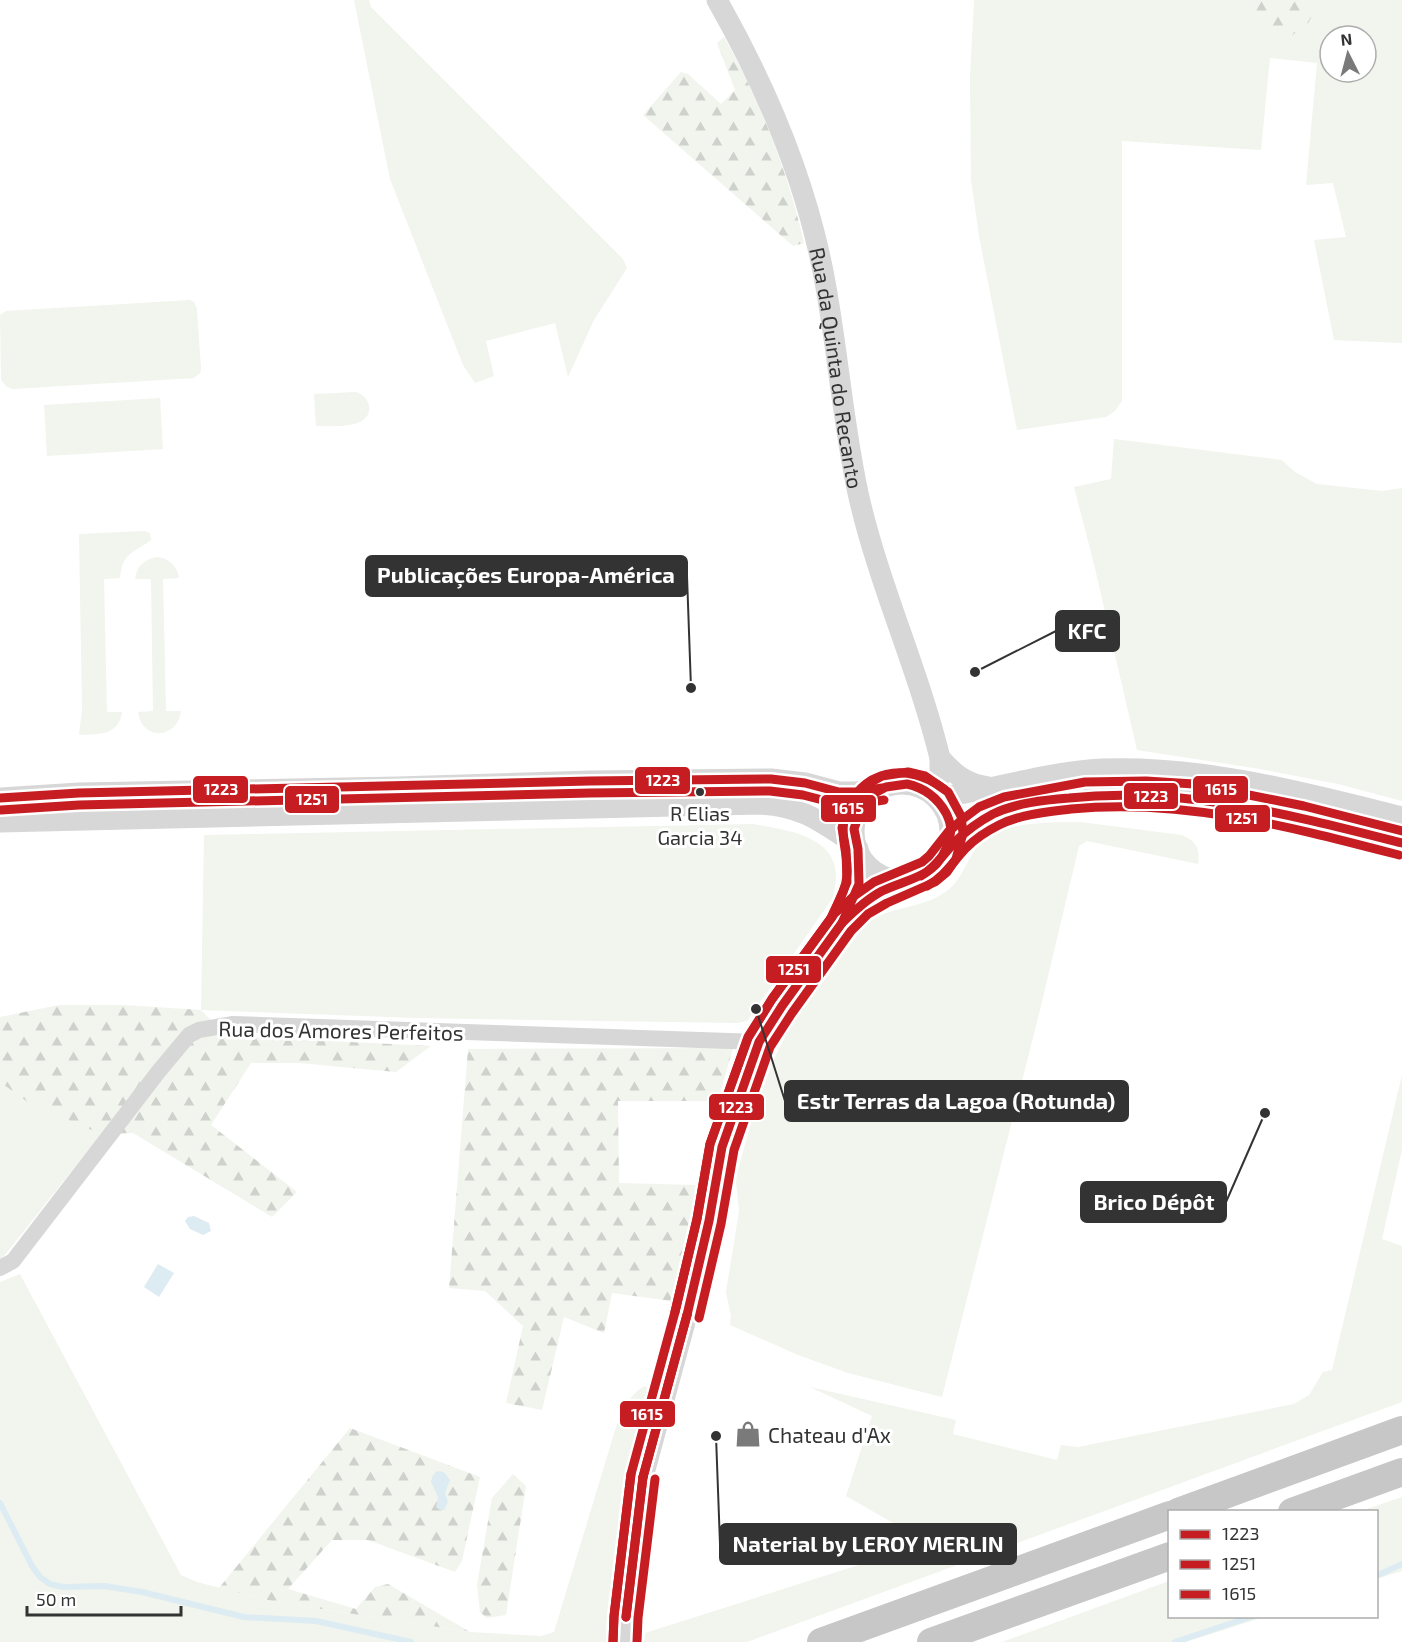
<svg xmlns="http://www.w3.org/2000/svg" width="1402" height="1642" viewBox="0 0 1402 1642" font-family="'Exo 2',sans-serif">
<style>
.green{fill:#f1f5ed;fill-rule:evenodd}
.forest{fill:url(#forest-firs)}
.water{fill:#ddebf3}
.lines{fill:none;stroke-linecap:round;stroke-linejoin:round}
.stream{stroke:#ddebf3;stroke-width:6}
.minor{stroke:#d7d7d7;stroke-width:16}
.tertiary{stroke:#d7d7d7;stroke-width:21}
.trunk{stroke:#c7c7c7;stroke-width:28}
.bus-1-casing{stroke:#fff;stroke-width:14}
.bus-2-casing{stroke:#fff;stroke-width:14}
.bus-3-casing{stroke:#fff;stroke-width:14}
.bus-1{stroke:#c61d23;stroke-width:9}
.bus-2{stroke:#c61d23;stroke-width:9}
.bus-3{stroke:#c61d23;stroke-width:9}
.bus-dot{fill:#333;stroke:#fff;stroke-width:2}
.labels{text-anchor:middle;dominant-baseline:central;stroke-width:6;stroke-linejoin:round;paint-order:stroke}
.bus-label{font-size:20px;fill:#333;stroke:#fff}
.street-label{font-size:21px;fill:#333;stroke:#fff}
.poi-label{font-size:21px;fill:#333;stroke:#fff;text-anchor:start}
.leader{fill:none;stroke:#333;stroke-width:2}
.callout-dot{fill:#333;stroke:#fff;stroke-width:2}
.callout{fill:#333;stroke:#333;stroke-width:2}
.callout-label{font-size:22px;text-anchor:middle;font-weight:bold;fill:#fff}
.line-badge{stroke:#fff;stroke-width:2}
.badge-label{font-size:16px;text-anchor:middle;font-weight:bold;fill:#fff}
</style>
<defs>
<pattern id="forest-firs" width="22" height="20" patternUnits="userSpaceOnUse" patternTransform="scale(1.5)"><rect width="22" height="20" fill="#f1f5ed"/><path d="M5 1l3.5 6h-7zM16 11l3.5 6h-7z" fill="#cfd2cc"/></pattern>
</defs>
<rect width="100%" height="100%" fill="#fff"/>
<g class="green">
<path d="M354,0H369L371,7L623,259L627,268L594,320L568,377L555,323L486,341L494,376L475,383L463,365L390,179Z"/>
<path d="M974,0H1251L1249,22H1309L1319,0H1402V343L1334,340L1314,240L1346,237L1333,183L1306,185L1317,63L1270,58L1261,150L1122,141V401L1115,411L1106,417L1017,430L979,236L971,180L970,77ZM1330,36H1366V72H1330Z"/>
<path d="M190,300L194,302L197,309L201,369L200,373L194,378L13,389L7,387L1,380L0,315L6,311Z"/>
<path d="M356,392C362,394 367,398 369,405C373,430 332,426 316,426L314,394Z"/>
<path d="M160,398L163,449L47,456L44,405Z"/>
<path d="M1114,439L1282,460L1295,472L1317,484L1382,491L1402,488V801L1338,784L1260,769L1137,750L1094,564L1074,487L1111,479Z"/>
<path d="M144,531L150,533L151,540C134,553 122,552 120,578L104,579L107,712H122C119,736 98,734 79,735L82,710L79,534Z"/>
<path d="M157,557C169,558 177,566 179,578L163,579L166,711H181C177,740 142,741 138,712L153,711L151,579H135C137,566 144,559 157,557Z"/>
<path d="M1080,822L1182,835C1197,842 1200,848 1198,864L1092,842L1087,841L1079,846L1039,1014L942,1397L848,1373L798,1355L730,1325L731,1316L726,1292L739,1211L736,1183L737,1173L756,1106L774,1059L788,1030L863,927C885,906 914,910 939,896C960,884 961,872 973,853C994,819 1046,823 1080,822Z"/>
<path d="M753,824C797,832 851,839 832,899L747,1021L737,1023L416,1018L201,1010L204,835Z"/>
<path d="M1402,1075V1150L1382,1239L1402,1246V1402L747,1642H644L645,1633L928,1543L846,1496L872,1416L810,1387L956,1420L953,1434L1057,1460L1061,1445L1078,1447L1294,1404L1309,1395L1323,1372L1332,1370Z"/>
<path d="M0,1082L29,1103L101,1134L0,1261Z"/>
<path d="M20,1274L181,1575L197,1582L276,1602L470,1632L541,1636L554,1632L616,1427C623,1413 629,1393 645,1386L650,1390L622,1514L608,1642H0V1282Z"/>
<path d="M1402,1497V1571L1377,1579L1376,1512L1361,1511Z"/>
<path d="M1169,1581L1170,1616L1264,1617L1186,1642H1002Z"/>
</g>
<g class="forest">
<path d="M1251,0H1319L1309,22L1290,37L1249,22Z"/>
<path d="M724,37C760,100 788,172 804,243L793,246L643,115L681,72L688,74L721,104L735,90L717,43Z"/>
<path d="M59,1005H123L201,1010L226,1036L431,1046L396,1072L299,1063H251L211,1125L297,1192L272,1217L133,1133L101,1134L29,1103L0,1082V1017Z"/>
<path d="M733,1048L718,1101H618L619,1183L697,1185L672,1301L612,1293L604,1333L564,1317L542,1410L506,1403L523,1326L485,1291L449,1288L468,1049Z"/>
<path d="M350,1428L480,1477L462,1561L455,1572L368,1540H332L288,1589L356,1609L375,1587L388,1584L470,1632L276,1602L219,1588Z"/>
<path d="M513,1474L526,1486L506,1615L487,1618L480,1612L477,1585L492,1498Z"/>
</g>
<g class="water">
<path d="M194,1216L209,1223L211,1231L203,1235L190,1229L185,1221L188,1217Z"/>
<path d="M158,1264L174,1273L159,1297L144,1287Z"/>
<path d="M438,1471L444,1472L450,1480L445,1493L448,1502L444,1510H440L436,1507L438,1497L431,1482L433,1475Z"/>
</g>
<g class="lines">
<g class="stream">
<path d="M0,1503L32,1566L40,1577L50,1584L63,1587L104,1586L142,1592L244,1617L316,1621L411,1642"/>
<path d="M1376,1576L1402,1564"/>
<path d="M1175,1642L1253,1616"/>
</g>
<path class="minor" d="M0,1268L13,1261L159,1071L189,1035L199,1030L233,1024L759,1042"/>
<g class="tertiary">
<path id="s1" d="M717,0C767,88 807,182 825,282C838,352 843,424 858,493C878,583 918,668 940,758V773L935,796"/>
<path d="M940,758C954,774 966,784 988,787"/>
<circle cx="902" cy="832" r="48"/>
<path d="M0,798L79,793L397,787L590,781L771,779L805,783L839,792H856L882,788"/>
<path d="M937,798C992,790 1046,772 1102,769C1203,765 1305,793 1402,817"/>
<path d="M0,822L759,804C803,806 821,822 856,845"/>
<path d="M945,854C957,841 969,827 985,818C1007,807 1032,803 1056,799C1173,781 1289,814 1402,843"/>
<path d="M844,917L859,884L858,849"/>
<path d="M625,1642L626,1617L643,1477L687,1315L709,1221L722,1147L759,1042L782,1006L842,923L861,905L881,892L916,878"/>
</g>
<g class="trunk">
<path d="M1178,1512L1402,1430"/>
<path d="M1292,1512L1402,1472"/>
<path d="M821,1642L1170,1515"/>
<path d="M931,1642L1170,1556"/>
</g>
<g class="bus-1-casing">
<g id="bus-1">
<path d="M907,784C925,788 937,797 946,813C951,823 952,830 949,840C939,877 912,877 882,891C867,899 854,911 842,923L859,884L858,849L854,829L862,805L871,795L886,787Z"/>
<path d="M0,798L79,793L590,781L771,779L805,783L839,792H856L882,788"/>
<path d="M921,876C936,867 944,853 956,841C967,830 980,821 993,814C1016,803 1044,800 1069,798C1183,786 1292,815 1402,843"/>
<path d="M687,1315L709,1221L722,1147L759,1042L782,1006L842,923"/>
<path d="M643,1477L687,1315"/>
<path d="M643,1477L687,1315"/>
<path d="M626,1617L643,1477"/>
<path d="M626,1617L643,1477"/>
</g>
</g>
<g class="bus-2-casing">
<g id="bus-2">
<path d="M1,810L79,805L590,793L770,791L803,795L838,804H857L884,800"/>
<path d="M927,886C944,877 953,862 966,848C975,839 987,831 999,825C1021,814 1047,812 1071,809C1183,798 1291,827 1399,855"/>
<path d="M675,1312L697,1219L710,1144L748,1038L772,999L832,917L847,882L846,850L842,828L851,800L864,786L882,776L908,772L925,776L948,792L961,816L963,833L956,859L947,872L935,882L887,903L868,914L851,931L792,1013L770,1047L734,1150L721,1224L699,1318"/>
<path d="M613,1642L614,1616L631,1474"/>
<path d="M637,1642L638,1618L655,1479"/>
</g>
</g>
<g class="bus-3-casing">
<g id="bus-3">
<path d="M831,918C837,904 846,891 847,875C849,856 839,836 845,816C859,769 908,761 944,789"/>
<path d="M613,1642L614,1616L631,1474L675,1312L697,1219L710,1144L748,1037L772,999L834,914L854,896L874,882L922,862L929,856L948,832L963,819L979,807L1004,797L1085,782L1146,781L1194,784L1304,806L1402,831"/>
</g>
</g>
<use href="#bus-1" class="bus-1"/>
<use href="#bus-2" class="bus-2"/>
<use href="#bus-3" class="bus-3"/>
</g>
<defs>
<g id="shop-bare" transform="scale(2.07)"><path d="M-5-2.5h2.3a2.7 3.5 0 0 1 5.4 0H5L5.5 6h-11ZM-1.5-2.5h3a1.5 2.3 0 0 0-3 0Z" fill="#7a7a7a" stroke="#fff" stroke-width="2.5" paint-order="stroke"/></g>
</defs>
<g fill-rule="evenodd">
<use href="#shop-bare" x="748" y="1434"/>
</g>
<circle class="bus-dot" cx="700" cy="792" r="5"/>
<g class="labels">
<g class="bus-label">
<text x="700" y="813">R Elias<tspan x="700" dy="24">Garcia 34</tspan></text>
</g>
<g class="street-label">
<text stroke="none"><textPath href="#s1" startOffset="390">Rua da Quinta do Recanto</textPath></text>
<text transform="translate(341 1030) rotate(1)">Rua dos Amores Perfeitos</text>
</g>
<g class="poi-label">
<text x="768" y="1434">Chateau d'Ax</text>
</g>
</g>
<path class="leader" d="M691 688L687 576M975 672L1056 631M756 1009L785 1101M1265 1113L1226 1202M716 1436L720 1544"/>
<g class="callout-dot">
<circle cx="691" cy="688" r="6"/>
<circle cx="975" cy="672" r="6"/>
<circle cx="756" cy="1009" r="6"/>
<circle cx="1265" cy="1113" r="6"/>
<circle cx="716" cy="1436" r="6"/>
</g>
<g class="callout">
<rect x="366" y="556" width="321" height="40" rx="6"/>
<rect x="1056" y="611" width="63" height="40" rx="6"/>
<rect x="785" y="1081" width="343" height="40" rx="6"/>
<rect x="1081" y="1182" width="145" height="40" rx="6"/>
<rect x="720" y="1524" width="296" height="40" rx="6"/>
</g>
<g class="callout-label">
<text x="526" y="583">Publicações Europa-América</text>
<text x="1087" y="639">KFC</text>
<text x="956" y="1109">Estr Terras da Lagoa (Rotunda)</text>
<text x="1154" y="1210">Brico Dépôt</text>
<text x="868" y="1552">Naterial by LEROY MERLIN</text>
</g>
<g class="line-badge">
<rect x="634" y="766" width="57" height="29" rx="6" fill="#c61d23"/>
<rect x="1192" y="775" width="57" height="29" rx="6" fill="#c61d23"/>
<rect x="192" y="775" width="57" height="29" rx="6" fill="#c61d23"/>
<rect x="1123" y="782" width="56" height="28" rx="6" fill="#c61d23"/>
<rect x="284" y="785" width="56" height="29" rx="6" fill="#c61d23"/>
<rect x="820" y="794" width="57" height="29" rx="6" fill="#c61d23"/>
<rect x="1214" y="804" width="57" height="29" rx="6" fill="#c61d23"/>
<rect x="765" y="955" width="57" height="29" rx="6" fill="#c61d23"/>
<rect x="708" y="1093" width="57" height="28" rx="6" fill="#c61d23"/>
<rect x="619" y="1400" width="57" height="28" rx="6" fill="#c61d23"/>
</g>
<g class="badge-label">
<text x="663" y="786">1223</text>
<text x="1221" y="795">1615</text>
<text x="221" y="795">1223</text>
<text x="1151" y="802">1223</text>
<text x="312" y="805">1251</text>
<text x="848" y="814">1615</text>
<text x="1242" y="824">1251</text>
<text x="794" y="975">1251</text>
<text x="736" y="1113">1223</text>
<text x="647" y="1420">1615</text>
</g>
<rect x="1168" y="1510" width="210" height="108" fill="#ffffff" stroke="#adadad" stroke-width="1.5"/>
<rect x="1180" y="1530" width="30" height="9" fill="#c61d23" stroke="#adadad" stroke-width="1.5"/>
<text x="1222" y="1540" font-size="18" fill="#333333">1223</text>
<rect x="1180" y="1560" width="30" height="9" fill="#c61d23" stroke="#adadad" stroke-width="1.5"/>
<text x="1222" y="1570" font-size="18" fill="#333333">1251</text>
<rect x="1180" y="1590" width="30" height="9" fill="#c61d23" stroke="#adadad" stroke-width="1.5"/>
<text x="1222" y="1600" font-size="18" fill="#333333">1615</text>
<g transform="translate(1348 54) rotate(354)"><circle r="28" fill="#ffffff" stroke="#adadad" stroke-width="1.5"/>
<path d="M0-4.5L10 22L0 15L-10 22Z" fill="#7a7a7a"/>
<text y="-9" font-size="16" font-weight="bold" text-anchor="middle" fill="#333333">N</text>
</g>
<path d="M27 1606v9h154v-9" fill="none" stroke="#333333" stroke-width="3"/>
<text x="36" y="1606" font-size="18" fill="#333333" stroke="#ffffff" stroke-width="4.5" paint-order="stroke">50 m</text>
</svg>
